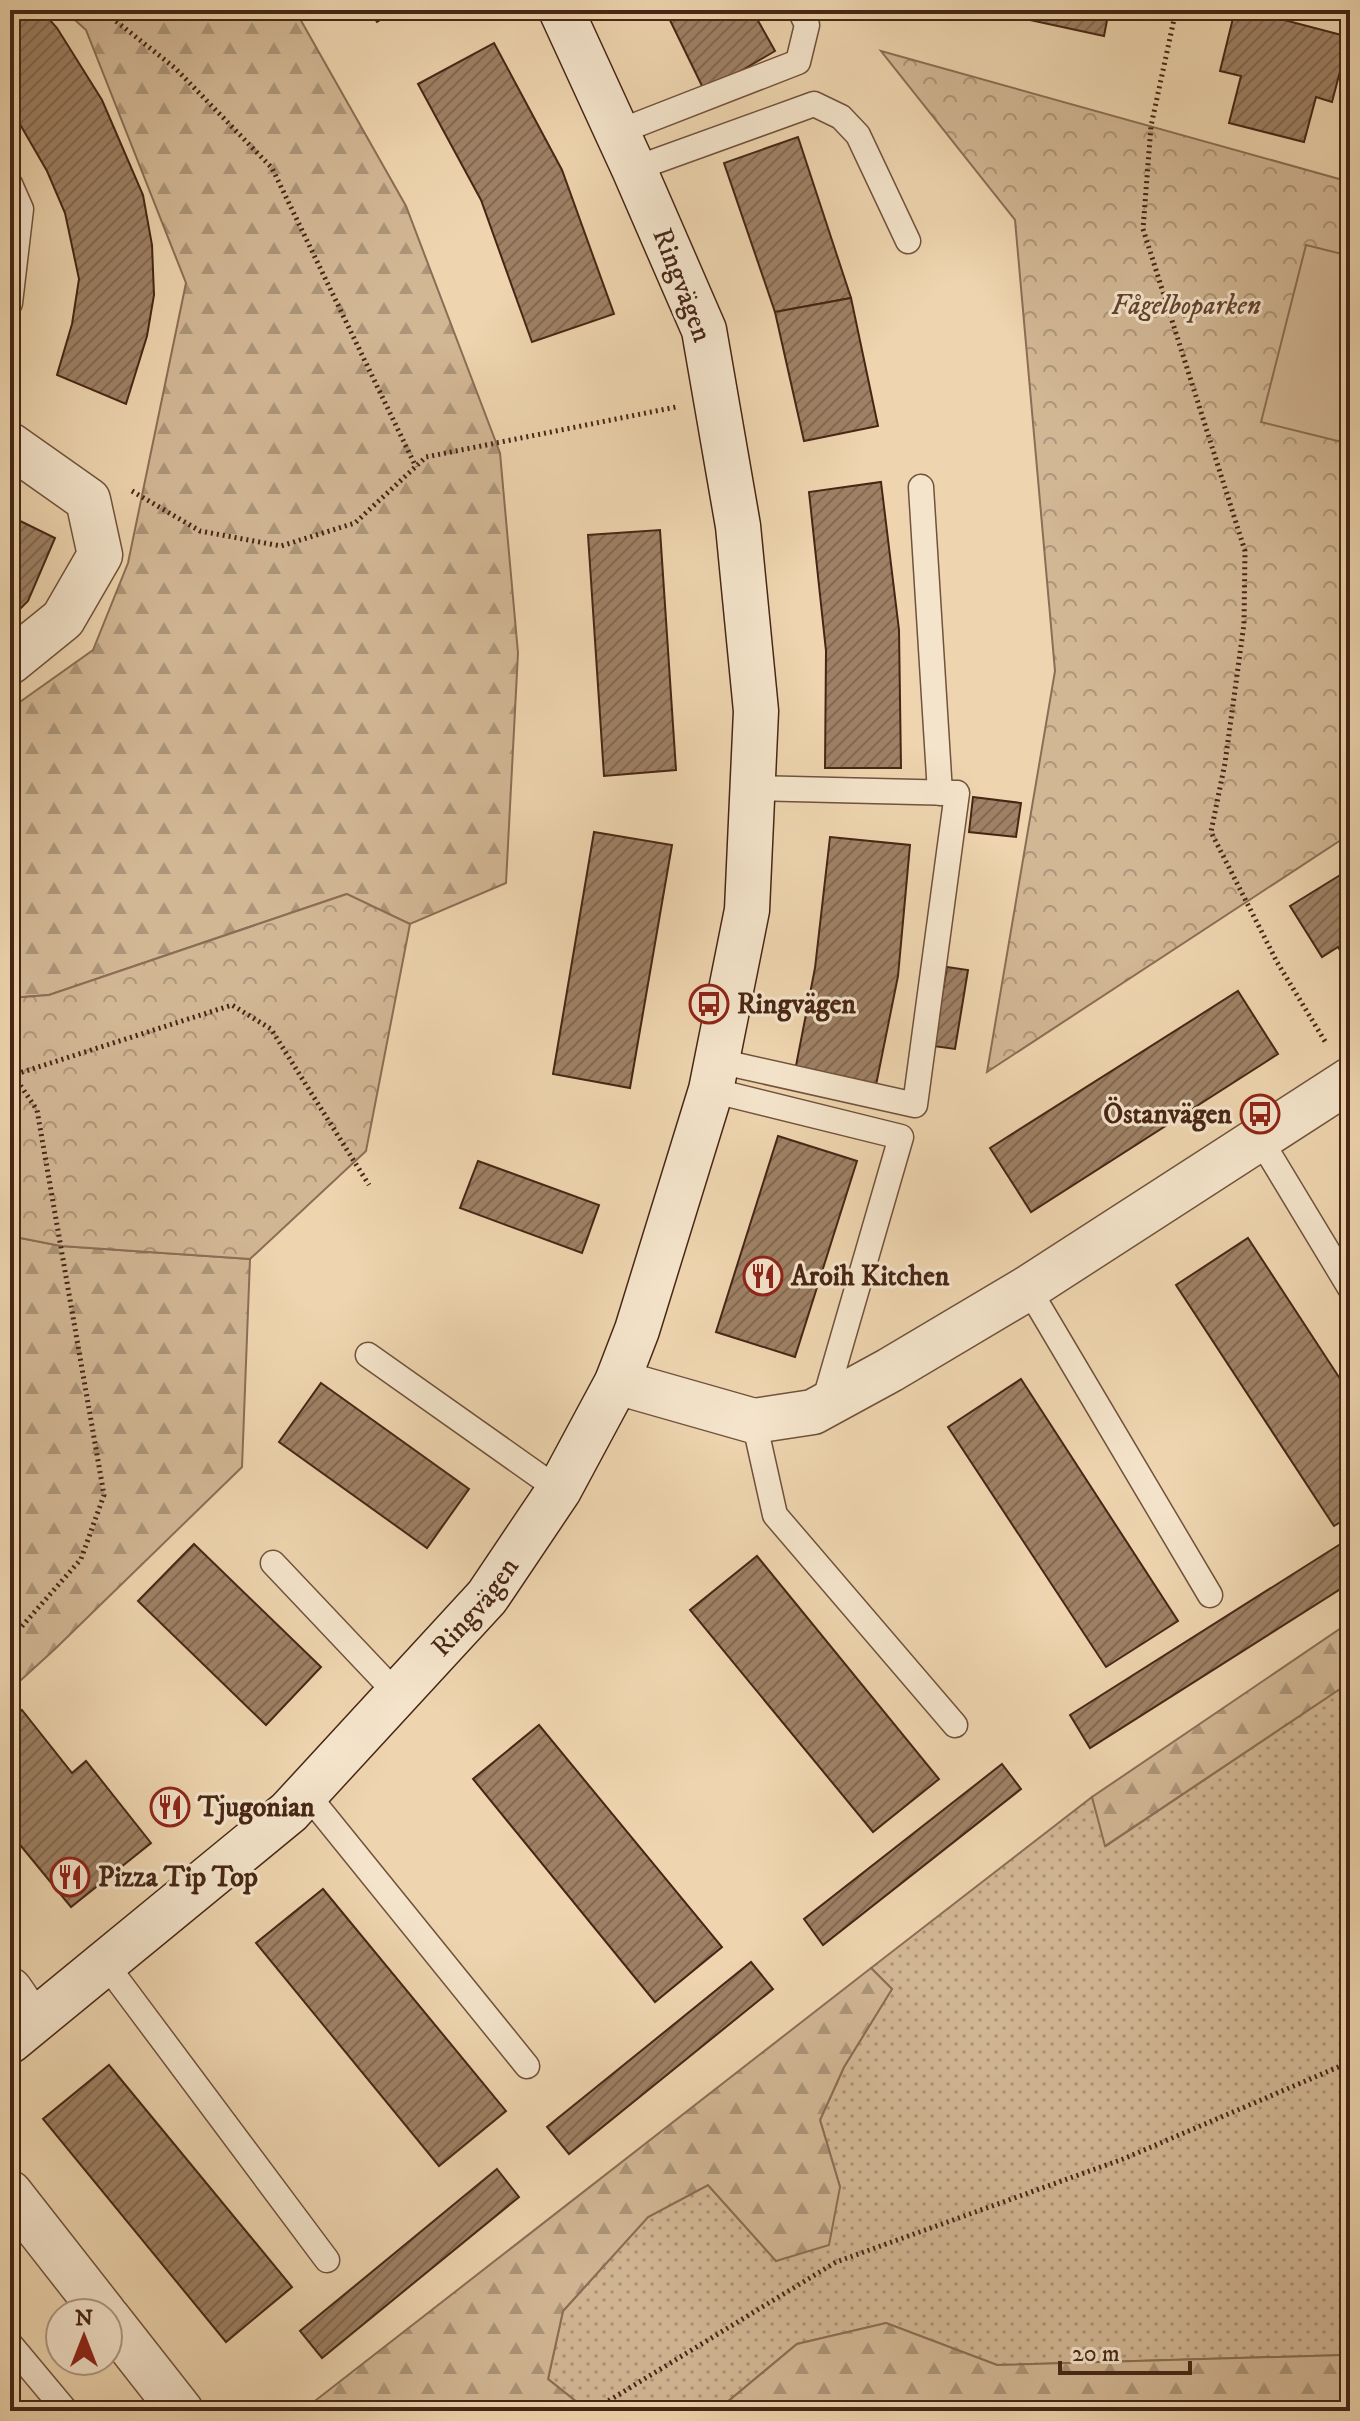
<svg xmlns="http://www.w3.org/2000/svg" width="1360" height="2421" viewBox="0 0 1360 2421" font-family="'IM FELL DW Pica',serif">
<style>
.grass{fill:url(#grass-dots);stroke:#8c6e55;stroke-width:2}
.forest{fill:url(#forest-firs);stroke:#8c6e55;stroke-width:2}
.park{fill:url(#park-crowns);stroke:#8c6e55;stroke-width:2}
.garden{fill:#d2b795;stroke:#8c6e55;stroke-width:2}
.building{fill:url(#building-hatch);stroke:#472615;stroke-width:2}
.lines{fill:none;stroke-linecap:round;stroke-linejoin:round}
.lane-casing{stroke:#71523c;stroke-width:27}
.street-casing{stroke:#71523c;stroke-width:47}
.secondary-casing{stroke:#472615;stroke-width:47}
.path{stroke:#472615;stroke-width:5;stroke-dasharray:2 4;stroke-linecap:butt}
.lane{stroke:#f4e4cb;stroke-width:24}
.street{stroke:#f4e4cb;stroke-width:44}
.secondary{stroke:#f4e4cb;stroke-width:44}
.labels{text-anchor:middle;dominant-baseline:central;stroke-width:6;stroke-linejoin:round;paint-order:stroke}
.street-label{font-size:28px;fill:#472615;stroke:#f4e4cb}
.park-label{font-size:28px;font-style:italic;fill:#63432f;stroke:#f4e4cb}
.poi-label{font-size:28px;font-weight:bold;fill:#472615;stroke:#f4e4cb;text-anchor:start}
</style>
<defs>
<pattern id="grass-dots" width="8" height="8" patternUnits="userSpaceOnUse" patternTransform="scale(2)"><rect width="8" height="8" fill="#d2b795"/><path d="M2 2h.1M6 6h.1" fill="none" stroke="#ac9578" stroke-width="1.8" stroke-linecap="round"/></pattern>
<pattern id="forest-firs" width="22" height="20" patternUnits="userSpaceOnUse" patternTransform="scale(2)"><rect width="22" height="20" fill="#d2b795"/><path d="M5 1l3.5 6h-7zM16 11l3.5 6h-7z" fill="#ac9578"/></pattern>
<pattern id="park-crowns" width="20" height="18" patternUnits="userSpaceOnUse" patternTransform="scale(2)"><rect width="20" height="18" fill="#d2b795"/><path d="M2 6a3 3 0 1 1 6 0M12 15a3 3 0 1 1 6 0" fill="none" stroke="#ac9578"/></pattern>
<pattern id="building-hatch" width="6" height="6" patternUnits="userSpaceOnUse" patternTransform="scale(2)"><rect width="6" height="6" fill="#9e8165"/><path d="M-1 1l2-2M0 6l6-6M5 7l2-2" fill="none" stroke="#836952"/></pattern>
</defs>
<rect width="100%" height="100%" fill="#eed5af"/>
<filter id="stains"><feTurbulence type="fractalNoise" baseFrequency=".0025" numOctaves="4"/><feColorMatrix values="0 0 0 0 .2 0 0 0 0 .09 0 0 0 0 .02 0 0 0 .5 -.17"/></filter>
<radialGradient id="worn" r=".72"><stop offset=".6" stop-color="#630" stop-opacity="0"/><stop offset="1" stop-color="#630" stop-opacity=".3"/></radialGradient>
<path class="grass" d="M1347,1684L1350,1685V2352L1345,2355L997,2365L886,2323L797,2344L726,2403L705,2411H588L548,2379L563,2311L648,2217L708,2185L776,2261L840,2187L820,2120L844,2067L892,1989L871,1968L1092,1797L1106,1846Z"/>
<g class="forest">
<path d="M64,10H295L406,206L500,453L518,653L506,883L410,924L346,894L49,995L10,998V709L93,650L128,563L186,283L86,30Z"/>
<path d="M10,1236L61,1246L250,1259L242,1467L55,1649L10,1690Z"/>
<path d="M1350,1622V1685H1346L1105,1846L1092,1797Z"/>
<path d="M871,1968L892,1989L844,2067L820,2120L840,2187L829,2245L776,2261L708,2185L648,2217L563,2311L548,2379L588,2411H302Z"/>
<path d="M886,2323L997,2365L1345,2355L1350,2352V2411H705L726,2403L797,2344Z"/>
</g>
<g class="park">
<path d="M881,51L1350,182V834L987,1072L1055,671L1015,220Z"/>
<path d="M347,894L410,924L366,1151L250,1259L61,1246L10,1236V998L49,995Z"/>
</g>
<path class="garden" d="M1306,245L1350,256V444L1261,422Z"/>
<g class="building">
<path d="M10,10H41L57,28L102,100L143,195L152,245L154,295L147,336L126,404L57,375L72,324L79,279L65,213L47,171L10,107Z"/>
<path d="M369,10H396L377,22Z"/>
<path d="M665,10H752L775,51L705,92Z"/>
<path d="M984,10H1109L1104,36Z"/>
<path d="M1235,10H1246L1349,37L1332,102L1316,97L1304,142L1229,123L1241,76L1220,71Z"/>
<path d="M494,43L562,170L614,314L532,342L481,200L418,84Z"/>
<path d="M798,137L851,298L775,312L724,163Z"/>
<path d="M851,298L878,426L804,441L775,312Z"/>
<path d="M881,482L899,630L901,768H825L826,651L809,492Z"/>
<path d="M10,516L55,538L28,601L10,619Z"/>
<path d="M660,530L676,770L604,776L588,535Z"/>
<path d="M973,797L1021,803L1016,837L969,832Z"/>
<path d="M594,832L672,845L630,1088L553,1074Z"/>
<path d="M830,837L910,845L898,976L874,1095L794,1076L815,968Z"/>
<path d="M1350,869V966L1338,947L1322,957L1290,906Z"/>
<path d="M947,967L968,970L955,1049L933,1046Z"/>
<path d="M1238,991L1278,1054L1031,1212L990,1148Z"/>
<path d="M778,1136L857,1161L795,1357L716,1332Z"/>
<path d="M478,1161L599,1205L582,1253L460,1208Z"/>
<path d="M1248,1238L1350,1394V1516L1334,1526L1176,1285Z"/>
<path d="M1021,1379L1178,1621L1106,1667L948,1427Z"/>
<path d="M321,1383L469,1489L427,1548L279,1442Z"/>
<path d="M1350,1538V1583L1090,1748L1070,1715Z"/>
<path d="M194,1544L321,1667L266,1725L138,1601Z"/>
<path d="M757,1556L939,1779L873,1832L690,1610Z"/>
<path d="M22,1710L72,1773L86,1761L151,1843L71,1907L21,1846L10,1855V1720Z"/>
<path d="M539,1725L722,1947L655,2002L473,1779Z"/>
<path d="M1002,1764L1021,1789L823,1945L804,1919Z"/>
<path d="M323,1889L506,2111L439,2166L256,1943Z"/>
<path d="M751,1962L773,1989L569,2154L547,2127Z"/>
<path d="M109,2065L292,2287L226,2342L43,2119Z"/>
<path d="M497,2169L519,2197L322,2358L300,2331Z"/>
</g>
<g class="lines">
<g class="lane-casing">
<g id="lane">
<path d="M618,132L798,62L807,25L800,10"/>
<path d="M634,169L814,104L841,117L858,135L908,241"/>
<path d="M10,184L21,209L10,303"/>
<path d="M921,487L940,793"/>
<path d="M718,1061L915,1105L957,793L753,788"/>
<path d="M711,1090L901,1137L823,1406"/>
<path d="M1260,1139L1350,1288"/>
<path d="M1028,1288L1210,1595"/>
<path d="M368,1355L559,1490"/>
<path d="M754,1421L775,1515L955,1725"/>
<path d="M273,1563L397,1694"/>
<path d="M306,1793L527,2066"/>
<path d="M105,1963L327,2260"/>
<path d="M10,2344L66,2411"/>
</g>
</g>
<g class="street-casing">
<g id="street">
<path d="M10,445L88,500L100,555L63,619L10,662"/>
<path d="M617,1382L754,1421L813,1412L890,1370L1028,1288L1350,1080"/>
<path d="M10,1990L32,2022"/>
<path d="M10,2193L104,2313"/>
<path d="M108,2318L181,2411"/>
</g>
</g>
<g class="secondary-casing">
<g id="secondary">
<path id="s1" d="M10,2041L289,1812L487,1597L559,1490L617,1382L637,1330L711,1090L747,910L756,711L738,526L704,330L634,169L561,10"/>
</g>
</g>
<g class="path">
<path d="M102,10L175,68L272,168L416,467"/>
<path d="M1176,10L1151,126L1143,229L1245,551L1244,624L1225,763L1211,832L1277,962L1326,1043"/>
<path d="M132,491L200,531L281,546L355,523L426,457L676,407"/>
<path d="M10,1076L232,1005L271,1029L369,1185"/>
<path d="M10,1640L81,1559L104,1495L37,1110L14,1076"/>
<path d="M581,2411L595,2409L836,2262L1123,2159L1350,2062"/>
</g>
<use href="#lane" class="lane"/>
<use href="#street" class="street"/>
<use href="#secondary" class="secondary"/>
</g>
<defs>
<g id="bus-ring" transform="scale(2)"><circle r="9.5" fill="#f4e4cb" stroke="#8f2418" stroke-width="1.5"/><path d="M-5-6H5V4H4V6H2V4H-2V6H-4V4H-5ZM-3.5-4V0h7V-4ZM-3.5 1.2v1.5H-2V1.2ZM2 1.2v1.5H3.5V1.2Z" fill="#8f2418"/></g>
<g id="restaurant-ring" transform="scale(2)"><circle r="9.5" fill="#f4e4cb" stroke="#8f2418" stroke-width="1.5"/><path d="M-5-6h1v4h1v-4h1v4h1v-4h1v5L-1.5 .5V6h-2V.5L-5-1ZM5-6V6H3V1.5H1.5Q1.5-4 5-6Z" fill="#8f2418"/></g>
</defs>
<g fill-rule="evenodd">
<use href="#bus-ring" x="709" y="1004"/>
<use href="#bus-ring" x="1260" y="1114"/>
<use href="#restaurant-ring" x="763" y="1276"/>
<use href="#restaurant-ring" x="170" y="1807"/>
<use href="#restaurant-ring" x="70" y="1877"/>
</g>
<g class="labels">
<g class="street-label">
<text transform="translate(682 285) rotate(69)">Ringvägen</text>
<text stroke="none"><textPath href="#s1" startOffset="638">Ringvägen</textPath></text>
</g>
<g class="park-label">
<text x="1186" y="305">Fågelboparken</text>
</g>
<g class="poi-label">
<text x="737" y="1004">Ringvägen</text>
<text x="1232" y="1114" text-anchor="end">Östanvägen</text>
<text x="791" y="1276">Aroih Kitchen</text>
<text x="198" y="1807">Tjugonian</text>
<text x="98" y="1877">Pizza Tip Top</text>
</g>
</g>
<rect width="1360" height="2421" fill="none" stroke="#eed5af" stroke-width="40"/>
<rect x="12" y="12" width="1336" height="2397" fill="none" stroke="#472615" stroke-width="4"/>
<rect x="20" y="20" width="1320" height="2381" fill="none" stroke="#472615" stroke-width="2"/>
<g transform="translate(84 2337)"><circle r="38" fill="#f4e4cb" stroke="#af9882" stroke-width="2"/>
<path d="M0-6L14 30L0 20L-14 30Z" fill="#8f2418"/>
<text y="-12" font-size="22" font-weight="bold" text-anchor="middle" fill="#472615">N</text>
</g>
<path d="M1060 2361v12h130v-12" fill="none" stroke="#472615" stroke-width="4"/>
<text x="1072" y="2361" font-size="24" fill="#472615" stroke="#f4e4cb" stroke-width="6" paint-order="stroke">20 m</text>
<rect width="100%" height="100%" filter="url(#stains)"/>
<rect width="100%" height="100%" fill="url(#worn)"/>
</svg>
